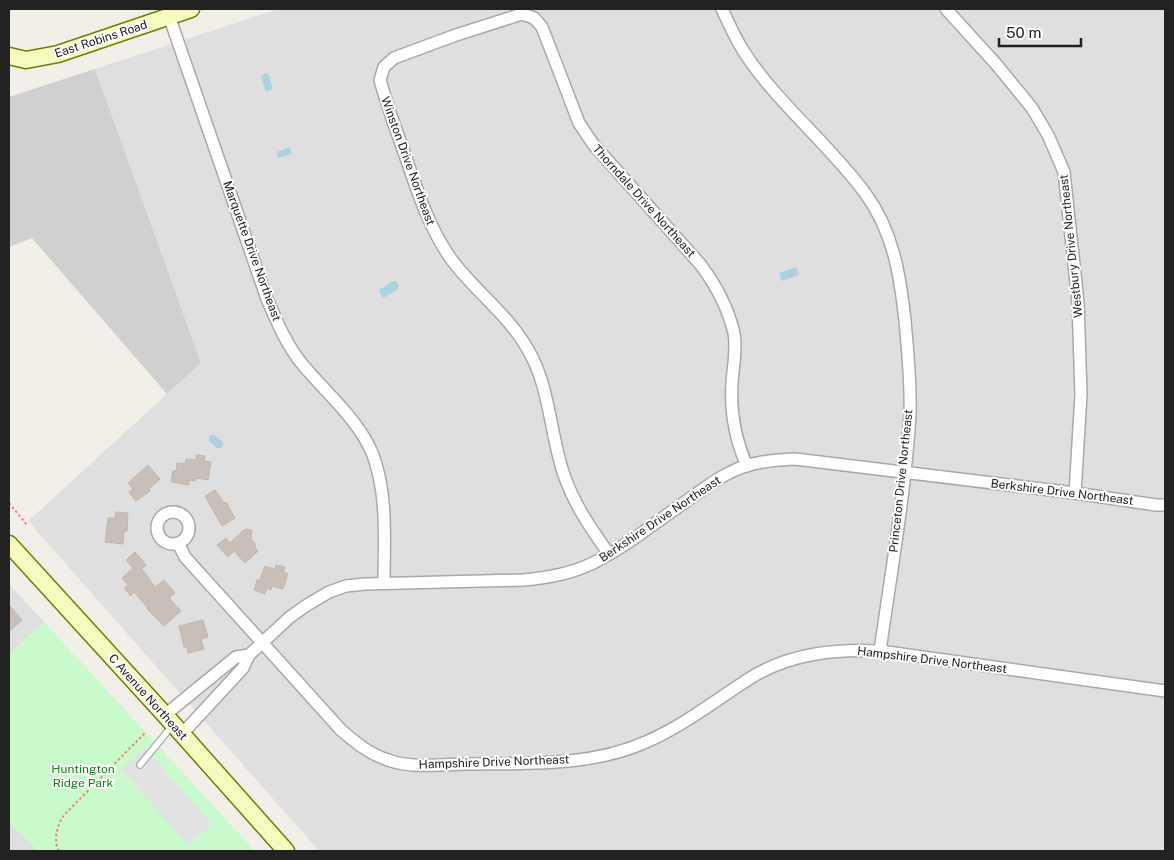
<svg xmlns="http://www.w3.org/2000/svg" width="1174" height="860" viewBox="0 0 1174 860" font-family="'Public Sans',sans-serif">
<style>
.residential{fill:#e0dfdf}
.religious{fill:#d0d0d0}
.park{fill:#c8facc}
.parking{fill:#e2e2e2}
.water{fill:#aad3df}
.building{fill:#c7bfb8;stroke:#c4b6ab}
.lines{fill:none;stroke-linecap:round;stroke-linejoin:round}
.lane-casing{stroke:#a9a9a9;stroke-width:8}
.street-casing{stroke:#a9a9a9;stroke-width:14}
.secondary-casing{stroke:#707d05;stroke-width:19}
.path{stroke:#fa8072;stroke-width:2;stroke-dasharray:2.5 2.5;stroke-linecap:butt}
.lane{stroke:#fff;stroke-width:5.5}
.street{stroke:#fff;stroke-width:11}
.secondary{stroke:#f7fabf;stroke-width:16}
.labels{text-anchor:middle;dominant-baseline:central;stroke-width:4;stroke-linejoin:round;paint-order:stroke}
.street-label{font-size:12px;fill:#222;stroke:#fff}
.park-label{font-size:12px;fill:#0c8416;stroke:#fff}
</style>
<rect width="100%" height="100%" fill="#f2efe9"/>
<g class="residential">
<path d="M278,9H1165V851H319L28,521L201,363L95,69Z"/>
<path d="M9,584L44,622L9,654Z"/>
<path d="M9,822L39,851H9Z"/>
</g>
<path class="religious" d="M95,69L201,363L167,394L32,238L9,247V97Z"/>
<path class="park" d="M44,622L255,851H39L9,822V654Z"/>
<path class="parking" d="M145,748L212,824L188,845L121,769Z"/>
<g class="water">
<path d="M265,73L268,74L273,89L266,92L261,77Z"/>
<path d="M290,147L292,154L278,158L277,152Z"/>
<path d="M796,267L799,275L782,281L779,273Z"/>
<path d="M393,281H396L399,285L398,289L383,298L379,290Z"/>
<path d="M210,435H214L223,442L222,448H217L210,442L209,438Z"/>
</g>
<g class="building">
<path d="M196,455L205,456L204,461L211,462L208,480L196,478L195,481L189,480V485L171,482L173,471H176L177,463L185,464L186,459L196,460Z"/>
<path d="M148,465L160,479L149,489L150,491L136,501L129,492L133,489L128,483Z"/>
<path d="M215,490L224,503L226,502L235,518L222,526L205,496Z"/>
<path d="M116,512L128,513L127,531H124L123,544L105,542L108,518H115Z"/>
<path d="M245,529L252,530L251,539L256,545L254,546L258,551L245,563L234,551L228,557L217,545L226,538L230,543Z"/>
<path d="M135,552L146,565L142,569L155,587L164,580L175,593L169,598L181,611L164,626L147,609L148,608L134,592L131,596L124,588L128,585L122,578L133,568L126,560Z"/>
<path d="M276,565L285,567L283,572L288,574L283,589L272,586L271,590L267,588L265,594L254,590L257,580H260L265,566L275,569Z"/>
<path d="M9,605L22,620L9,632Z"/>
<path d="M203,620L208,637L201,639L204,649L188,653L187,647H184L179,626Z"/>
</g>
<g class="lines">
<g class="lane-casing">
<path id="lane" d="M140,765L172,726"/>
</g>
<g class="street-casing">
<g id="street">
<path d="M722,9C729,24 735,38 744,52C777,103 829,144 865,193C893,231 900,274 905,321C908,352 911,384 910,415C905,494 891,573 880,651"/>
<path d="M946,9L996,64L1032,108L1048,135L1064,172L1078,302L1081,394L1075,493"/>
<path d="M169,16L267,299C277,322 287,346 303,365C327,394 359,420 373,455C388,496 384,540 384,583"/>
<circle cx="173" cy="528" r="16"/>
<path d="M178,543L185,557L341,730C355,742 369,754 388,760C412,769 442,764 467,764C527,763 590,767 646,742C685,725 717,699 752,677C791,653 836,649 880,651L1165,691"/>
<path d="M609,554C591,529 574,504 564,475C550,435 550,385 527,348C507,313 472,289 449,256C428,225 417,190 405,155C396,130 387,105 380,80L384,67L394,58L456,35L522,14L534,18L542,27L579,123L593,144L700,264C716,285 728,308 734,333C737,349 733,367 732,383C730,413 735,439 747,466"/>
<path d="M165,715L236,657L249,655"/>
<path d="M182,734L243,668L249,655L290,617L307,605L329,592L346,586L365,584L523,580C547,578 571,574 593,563C626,547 657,521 688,500C701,491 714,480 729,473C749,462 773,460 795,459L1075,493L1156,505H1165"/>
</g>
</g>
<g class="secondary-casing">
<g id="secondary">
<path d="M9,56L26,60L58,54L191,9"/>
<path d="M9,544L165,715L286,851"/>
</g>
</g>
<g class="path">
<path d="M9,503L27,525"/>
<path d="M59,851C53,839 57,826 64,815L146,732"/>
</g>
<use href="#lane" class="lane"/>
<use href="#street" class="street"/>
<use href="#secondary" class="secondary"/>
</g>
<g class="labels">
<g class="street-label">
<text transform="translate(101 39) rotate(-18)">East Robins Road</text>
<text transform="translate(408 161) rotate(70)">Winston Drive Northeast</text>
<text transform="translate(644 201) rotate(48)">Thorndale Drive Northeast</text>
<text transform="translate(1071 246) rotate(-96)">Westbury Drive Northeast</text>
<text transform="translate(252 251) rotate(70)">Marquette Drive Northeast</text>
<text transform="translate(901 481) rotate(-84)">Princeton Drive Northeast</text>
<text transform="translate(1062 492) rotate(7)">Berkshire Drive Northeast</text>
<text transform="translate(660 519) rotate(-34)">Berkshire Drive Northeast</text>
<text transform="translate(932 660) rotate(7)">Hampshire Drive Northeast</text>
<text transform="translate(148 697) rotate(48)">C Avenue Northeast</text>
<text transform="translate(494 762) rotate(-2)">Hampshire Drive Northeast</text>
</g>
<g class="park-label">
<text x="83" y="769">Huntington<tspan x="83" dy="14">Ridge Park</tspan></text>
</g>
</g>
<rect width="1174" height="860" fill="none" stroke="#222222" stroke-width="20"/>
<path d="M999 38v8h82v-8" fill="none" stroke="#222222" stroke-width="2.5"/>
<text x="1006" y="38" font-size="15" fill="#222222" stroke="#ffffff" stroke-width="4" paint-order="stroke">50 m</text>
</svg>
